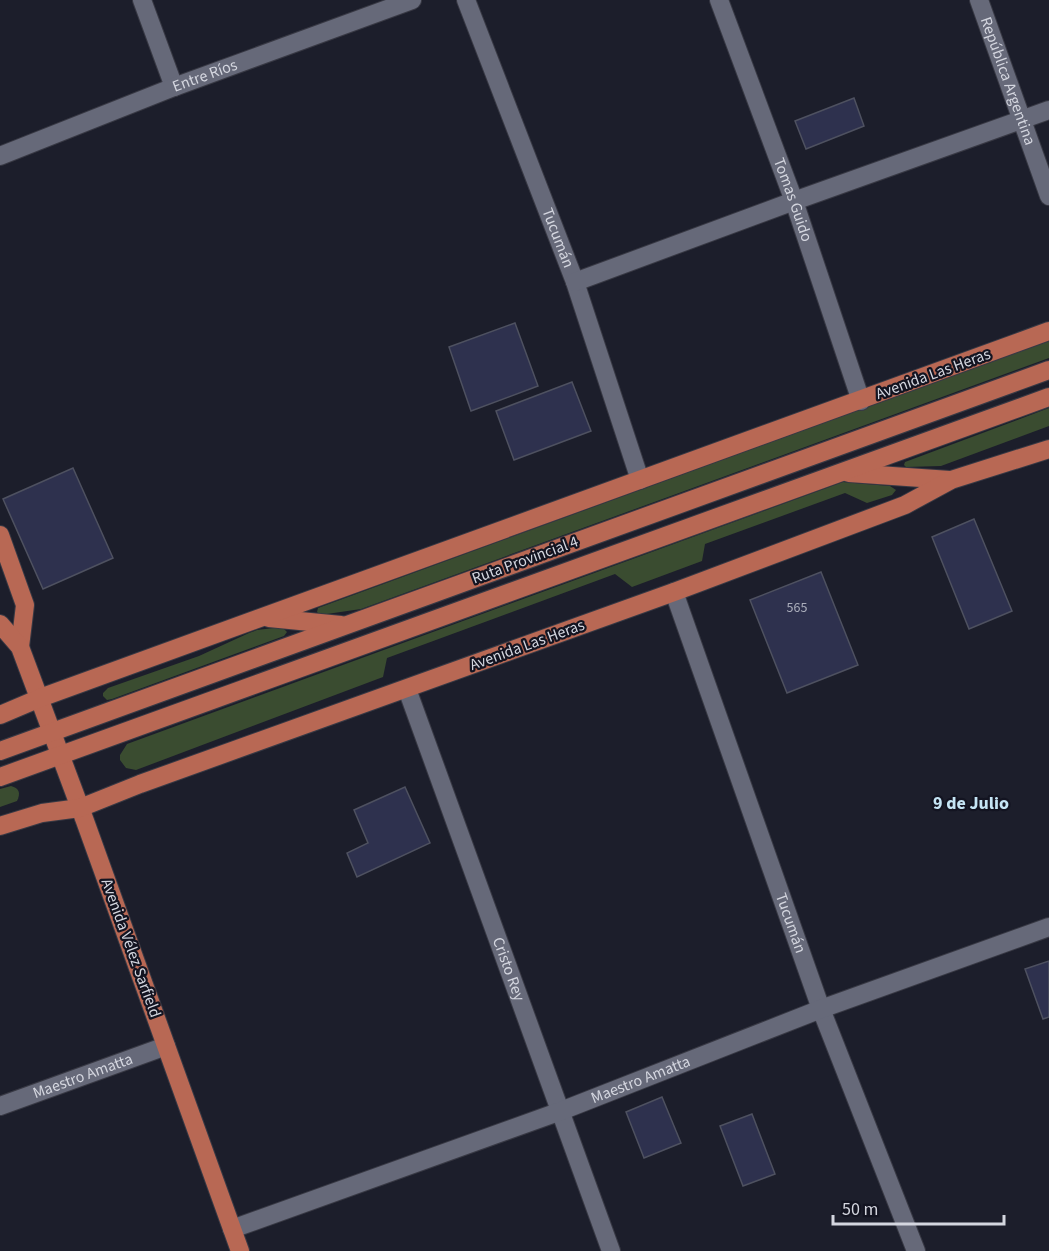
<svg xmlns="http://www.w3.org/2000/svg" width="1049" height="1251" viewBox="0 0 1049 1251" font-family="'Source Sans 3',sans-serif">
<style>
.green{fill:#3a4c30}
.building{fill:#2e314e;stroke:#4e5160;stroke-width:1.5}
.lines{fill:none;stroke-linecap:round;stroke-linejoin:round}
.minor-casing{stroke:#383944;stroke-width:20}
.major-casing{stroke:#383944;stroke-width:20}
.minor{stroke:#666979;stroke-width:18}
.major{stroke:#b86854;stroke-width:18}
.labels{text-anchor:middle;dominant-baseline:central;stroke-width:4.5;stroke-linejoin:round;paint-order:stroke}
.number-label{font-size:14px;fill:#aaadbb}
.street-label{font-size:16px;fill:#d4d6df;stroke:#131421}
.neighbourhood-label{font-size:18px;font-weight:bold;fill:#c5e5f5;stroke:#131421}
</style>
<rect width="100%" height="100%" fill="#1c1e2b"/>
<g class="green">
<path d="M1049,340V358L361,609L320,615L317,612L318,608Z"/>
<path d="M1049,408V426L941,466L906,467L904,465L905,462Z"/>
<path d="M843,482L890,486L896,490L892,495L867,503L845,493L705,544L702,561L632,587L615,574L387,658L383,677L136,770L126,768L120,760V755L127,744Z"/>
<path d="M282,627L287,632L284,636L112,699L107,700L103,696V693L108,688L199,656L249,633L257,630Z"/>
<path d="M11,786C19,788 21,793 17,801L0,807V789Z"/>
</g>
<g class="building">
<path d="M854,98L864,126L806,149L795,121Z"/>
<path d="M515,323L538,386L471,411L449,347Z"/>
<path d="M572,382L591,431L514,460L496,411Z"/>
<path d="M73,468L113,558L43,589L3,499Z"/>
<path d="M974,519L1012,611L969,629L932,537Z"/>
<path d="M821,572L858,665L787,693L750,600Z"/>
<path d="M405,787L430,843L357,877L347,853L368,843L354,810Z"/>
<path d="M1049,961V1017L1043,1019L1025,969Z"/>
<path d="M662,1097L681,1143L644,1158L626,1112Z"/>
<path d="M752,1114L775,1174L743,1186L720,1126Z"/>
</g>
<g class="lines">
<g class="minor-casing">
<g id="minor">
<path d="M142,0L174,87"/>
<path id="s1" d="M466,0L575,282L640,480"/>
<path id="s2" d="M719,0L794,201L861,401"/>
<path id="s3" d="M979,0L1049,196"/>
<path id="s4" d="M0,156L174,87L412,0"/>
<path d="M575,282L794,201L1049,110"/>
<path id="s5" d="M674,592L821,1009L916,1251"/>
<path id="s6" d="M407,689L611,1251"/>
<path id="s7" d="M0,1106L166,1046"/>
<path id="s8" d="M232,1229L561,1111L821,1009L1049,927"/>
</g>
</g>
<g class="major-casing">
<g id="major">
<path d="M849,473L950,480"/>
<path d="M0,535L25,605L20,647"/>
<path d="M269,618L341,625"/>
<path d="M0,624L20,647L85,821L240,1251"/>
<path d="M0,715L40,698L1049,331"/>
<path d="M0,751L1049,370"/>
<path d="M0,777L1049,397"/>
<path d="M0,826L42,813L80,808L140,784L674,592L905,505L951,480L1049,449"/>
</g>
</g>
<use href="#minor" class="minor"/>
<use href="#major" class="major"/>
</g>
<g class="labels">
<g class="number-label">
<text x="797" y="608">565</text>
</g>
<g class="street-label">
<text stroke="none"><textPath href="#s4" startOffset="220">Entre Ríos</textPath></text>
<text stroke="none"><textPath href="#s3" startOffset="86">República Argentina</textPath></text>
<text stroke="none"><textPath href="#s2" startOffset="213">Tomas Guido</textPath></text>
<text stroke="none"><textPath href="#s1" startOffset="255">Tucumán</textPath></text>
<text transform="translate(933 374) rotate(-20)">Avenida Las Heras</text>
<text transform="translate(525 560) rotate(-20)">Ruta Provincial 4</text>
<text transform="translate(527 645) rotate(-20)">Avenida Las Heras</text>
<text stroke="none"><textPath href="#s5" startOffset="351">Tucumán</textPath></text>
<text transform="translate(131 948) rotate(70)">Avenida Vélez Sarfield</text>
<text stroke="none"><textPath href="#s6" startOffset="298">Cristo Rey</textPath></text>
<text stroke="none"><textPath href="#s7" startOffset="88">Maestro Amatta</textPath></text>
<text stroke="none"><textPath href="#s8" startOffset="435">Maestro Amatta</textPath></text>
</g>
<g class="neighbourhood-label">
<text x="971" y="803">9 de Julio</text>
</g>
</g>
<path d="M833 1215v9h171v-9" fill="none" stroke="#d4d6df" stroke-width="3"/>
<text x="842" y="1215" font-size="18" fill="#d4d6df" stroke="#131421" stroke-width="4.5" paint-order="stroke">50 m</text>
</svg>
